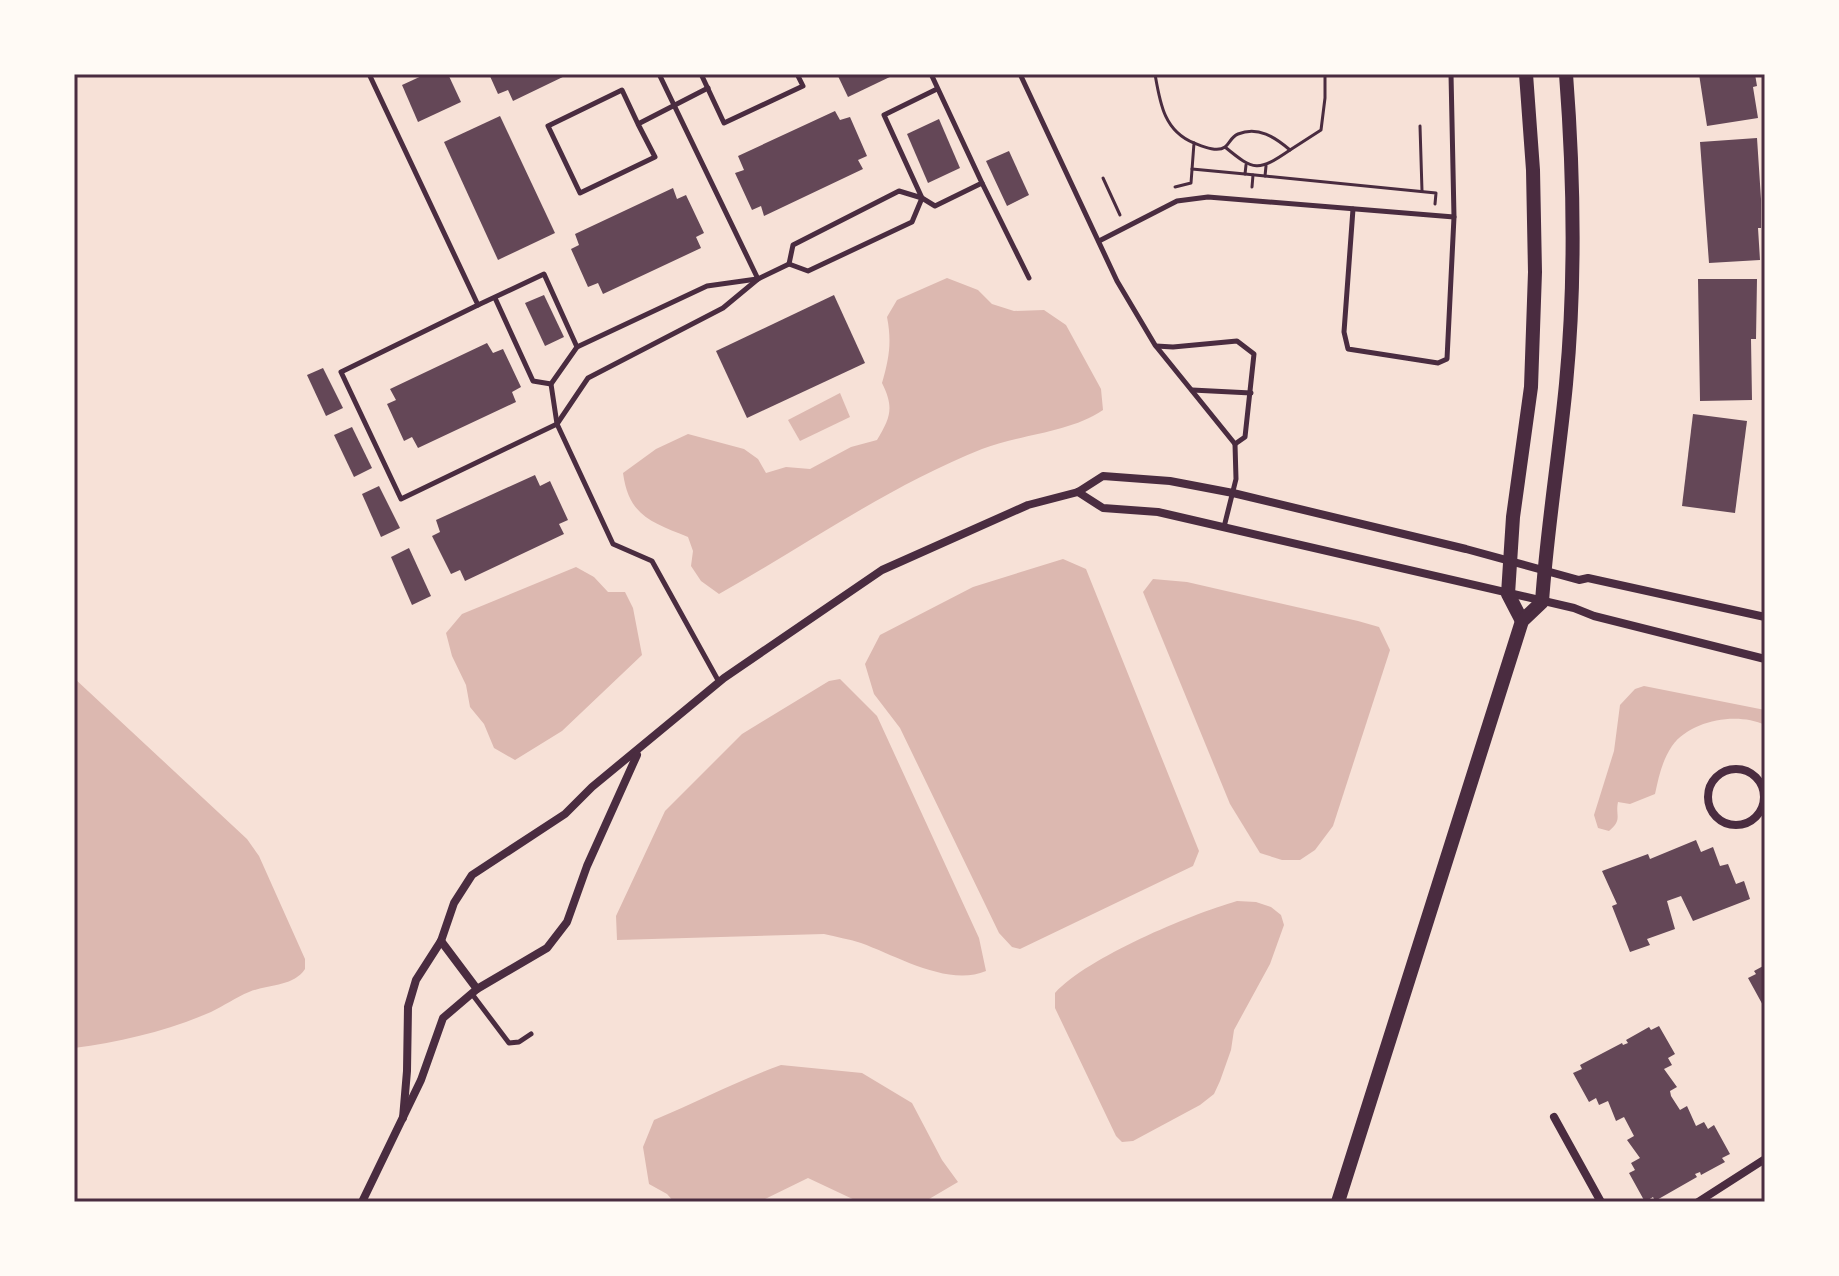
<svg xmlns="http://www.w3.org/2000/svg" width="1839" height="1276" viewBox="0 0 1839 1276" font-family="'Asap Condensed',sans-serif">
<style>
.water{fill:#dcb8b0}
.building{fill:#644757}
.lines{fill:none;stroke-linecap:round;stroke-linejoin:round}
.path{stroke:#4a2c40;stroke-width:3}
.service{stroke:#4a2c40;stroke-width:5}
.minor{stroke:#4a2c40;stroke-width:8}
.secondary{stroke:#4a2c40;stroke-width:14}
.neatline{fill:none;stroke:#4a2c40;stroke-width:3}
</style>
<rect width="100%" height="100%" fill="#f7e1d7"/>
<g class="water">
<path d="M947,278L978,290L992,304L1014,311L1044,310L1066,325L1101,389L1103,410C1069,433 1021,434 982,449C889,486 806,545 719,594L701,581L691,566L693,551L688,537C651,522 629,516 623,473L656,449L688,434L744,449L758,459L766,473L786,467L810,469L851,447L877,440C891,417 894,407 882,383C889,359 892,342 887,317L897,300Z"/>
<path d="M840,393L850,417L800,441L788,420Z"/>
<path d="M1063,559L1086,569L1199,851L1193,866L1020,949L1012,947L999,933L900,728L874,694L865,664L880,635L973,587Z"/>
<path d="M576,567L594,577L608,592H625L633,608L642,655L562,731L515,760L494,748L484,724L470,707L466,685L452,656L446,633L462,614Z"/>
<path d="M1153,579L1187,582L1358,621L1379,627L1390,650L1333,826L1315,850L1300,860H1282L1260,853L1230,804L1143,592Z"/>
<path d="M74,678L247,839L259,856L305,959V969C293,987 268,984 249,992C236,997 224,1006 211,1012C167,1031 121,1042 74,1048Z"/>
<path d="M840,679L877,716L979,938L986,971C948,987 897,956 861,943C849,939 836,937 824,934L617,940L616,916L665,811L742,734L829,681Z"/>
<path d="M1644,686L1765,710V725C1737,712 1691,720 1672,746C1662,761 1659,776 1655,794L1630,804L1618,802C1615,816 1623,819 1609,831L1598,828L1594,815L1614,751L1620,705L1635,689Z"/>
<path d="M1237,901L1256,902L1271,907L1281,915L1284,925L1270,964L1234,1030L1231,1050L1220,1081L1214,1094L1200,1105L1133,1141L1122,1142L1116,1136L1055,1008V993C1088,957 1189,915 1237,901Z"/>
<path d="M781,1065L862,1073L912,1103L942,1160L958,1182L924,1202H859L808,1178L759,1202H674L667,1194L649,1184L643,1147L654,1120C697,1102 737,1081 781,1065Z"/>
</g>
<g class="building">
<path d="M426,74H448L461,102L418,122L402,85Z"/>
<path d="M489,74H569L513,101L508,90L498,94Z"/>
<path d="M837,74H896L848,97Z"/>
<path d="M1699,74H1755L1757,86L1753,87L1758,118L1707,126Z"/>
<path d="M835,111L840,120L850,117L867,156L858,160L863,169L764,216L761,206L752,210L735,173L744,170L738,156Z"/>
<path d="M500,116L555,233L498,260L444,142Z"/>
<path d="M939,119L960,168L928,183L907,134Z"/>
<path d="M1757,138L1761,199V228H1758L1760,260L1709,263L1700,142Z"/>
<path d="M1009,151L1029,195L1007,206L986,161Z"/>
<path d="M673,188L677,199L686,195L704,233L696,237L701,248L603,294L598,283L588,287L571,249L579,245L575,234Z"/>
<path d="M1698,279H1757L1756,339H1751L1752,400L1700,401Z"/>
<path d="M544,295L564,337L545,346L525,303Z"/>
<path d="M834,295L865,363L747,418L716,351Z"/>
<path d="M487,343L493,353L503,349L521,387L512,392L516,402L418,448L412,437L404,441L387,404L396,400L390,389Z"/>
<path d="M323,368L343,408L326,416L307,375Z"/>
<path d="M1693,414L1747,421L1735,513L1682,506Z"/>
<path d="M352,427L372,468L354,477L334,435Z"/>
<path d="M535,475L540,486L550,481L568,520L559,524L564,534L465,581L460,570L451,574L432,536L440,532L436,520Z"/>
<path d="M379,486L400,528L381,537L362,494Z"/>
<path d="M409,548L431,596L412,605L391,557Z"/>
<path d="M1696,840L1701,852L1713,847L1720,866L1728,864L1736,884L1744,881L1750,899L1693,921L1681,896L1667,901L1675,929L1647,939L1650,945L1630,952L1612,906L1617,904L1602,871L1648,854L1650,859Z"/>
<path d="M1765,965V1009L1748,978L1756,974L1754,971Z"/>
<path d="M1659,1026L1675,1054L1668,1058L1672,1065L1664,1069L1677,1087L1670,1091L1671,1096L1680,1110L1687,1106L1696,1126L1704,1122L1708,1129L1714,1125L1730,1154L1722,1158L1725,1162L1701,1175L1700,1172L1695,1174L1697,1177L1655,1201L1653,1197L1645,1202L1629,1173L1635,1170L1631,1163L1640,1158L1627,1140L1634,1136L1624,1117L1616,1121L1608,1101L1599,1105L1596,1098L1589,1102L1573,1073L1582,1069L1580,1065L1622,1043L1623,1045L1628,1043L1626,1040L1649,1027L1651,1030Z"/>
</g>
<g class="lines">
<g class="path">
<path d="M1155,74C1160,103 1164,131 1194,143L1191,183L1175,187"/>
<path d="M1420,126L1422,191"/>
<path d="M1194,143C1202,146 1217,153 1225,147C1229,144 1231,137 1238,134C1258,126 1275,137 1290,150C1258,172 1254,171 1225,147"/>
<path d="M1290,150L1321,130L1325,98V74"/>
<path d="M1266,166L1265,176L1436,193L1435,204"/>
<path d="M1192,169L1245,174L1246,165"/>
<path d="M1245,174L1265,176"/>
<path d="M1103,178L1120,215"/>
<path d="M1252,187L1253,175"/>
</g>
<g class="service">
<path d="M369,74L478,305L341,372L401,499L557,424L588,378L723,308L758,279L789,264L808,271L912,222L922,198L884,115L937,89"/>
<path d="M659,74L758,279"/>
<path d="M701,74L724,123L803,86L797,74"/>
<path d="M1020,74L1117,281L1155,345L1235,444L1236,479L1224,527"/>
<path d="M638,124L655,157L580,193L548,126L622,90L638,124L708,88"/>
<path d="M982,183L1029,278"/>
<path d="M1353,209L1344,332L1348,349L1438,363L1447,359L1454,217L1451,74"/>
<path d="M1099,241L1177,201L1208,197L1454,217"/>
<path d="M789,264L793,245L899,191L922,198L935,206L982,183L931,74"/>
<path d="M495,298L533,381L551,384"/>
<path d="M478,305L544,274L577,347"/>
<path d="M1156,346L1173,347L1237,341L1254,354L1245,437L1235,444"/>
<path d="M1192,390L1251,393"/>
<path d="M719,682L652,561L613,544L557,424L551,384L577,347L707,286L757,279"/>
<path d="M472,994L509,1043L519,1042L531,1034"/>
</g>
<g class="minor">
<path d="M1078,492L1103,508L1158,512L1574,608L1594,616L1765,659"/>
<circle cx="1736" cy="797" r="28"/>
<path d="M441,941L477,989"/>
<path d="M1554,1117L1601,1202"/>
<path d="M403,1118L407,1071L408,1007L416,980L441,941L454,903L472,875L565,814L592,787L724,678L882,570L1028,505L1078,492L1103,476L1170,481L1233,493L1466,549L1579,580L1588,578L1765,617"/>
<path d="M362,1202L421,1080L443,1018L477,989L547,948L567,922L587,866L637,755"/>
<path d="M1698,1202L1765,1159"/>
</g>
<g class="secondary">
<path d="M1522,621L1508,594L1513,517L1531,387L1535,272L1533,170L1526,74"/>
<path d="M1338,1202L1522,621L1542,602C1547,529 1559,457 1566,384C1576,280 1574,178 1566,74"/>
</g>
</g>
<rect width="1839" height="1276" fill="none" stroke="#fffaf5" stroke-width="152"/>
<rect x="76" y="76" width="1687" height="1124" class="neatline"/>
</svg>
